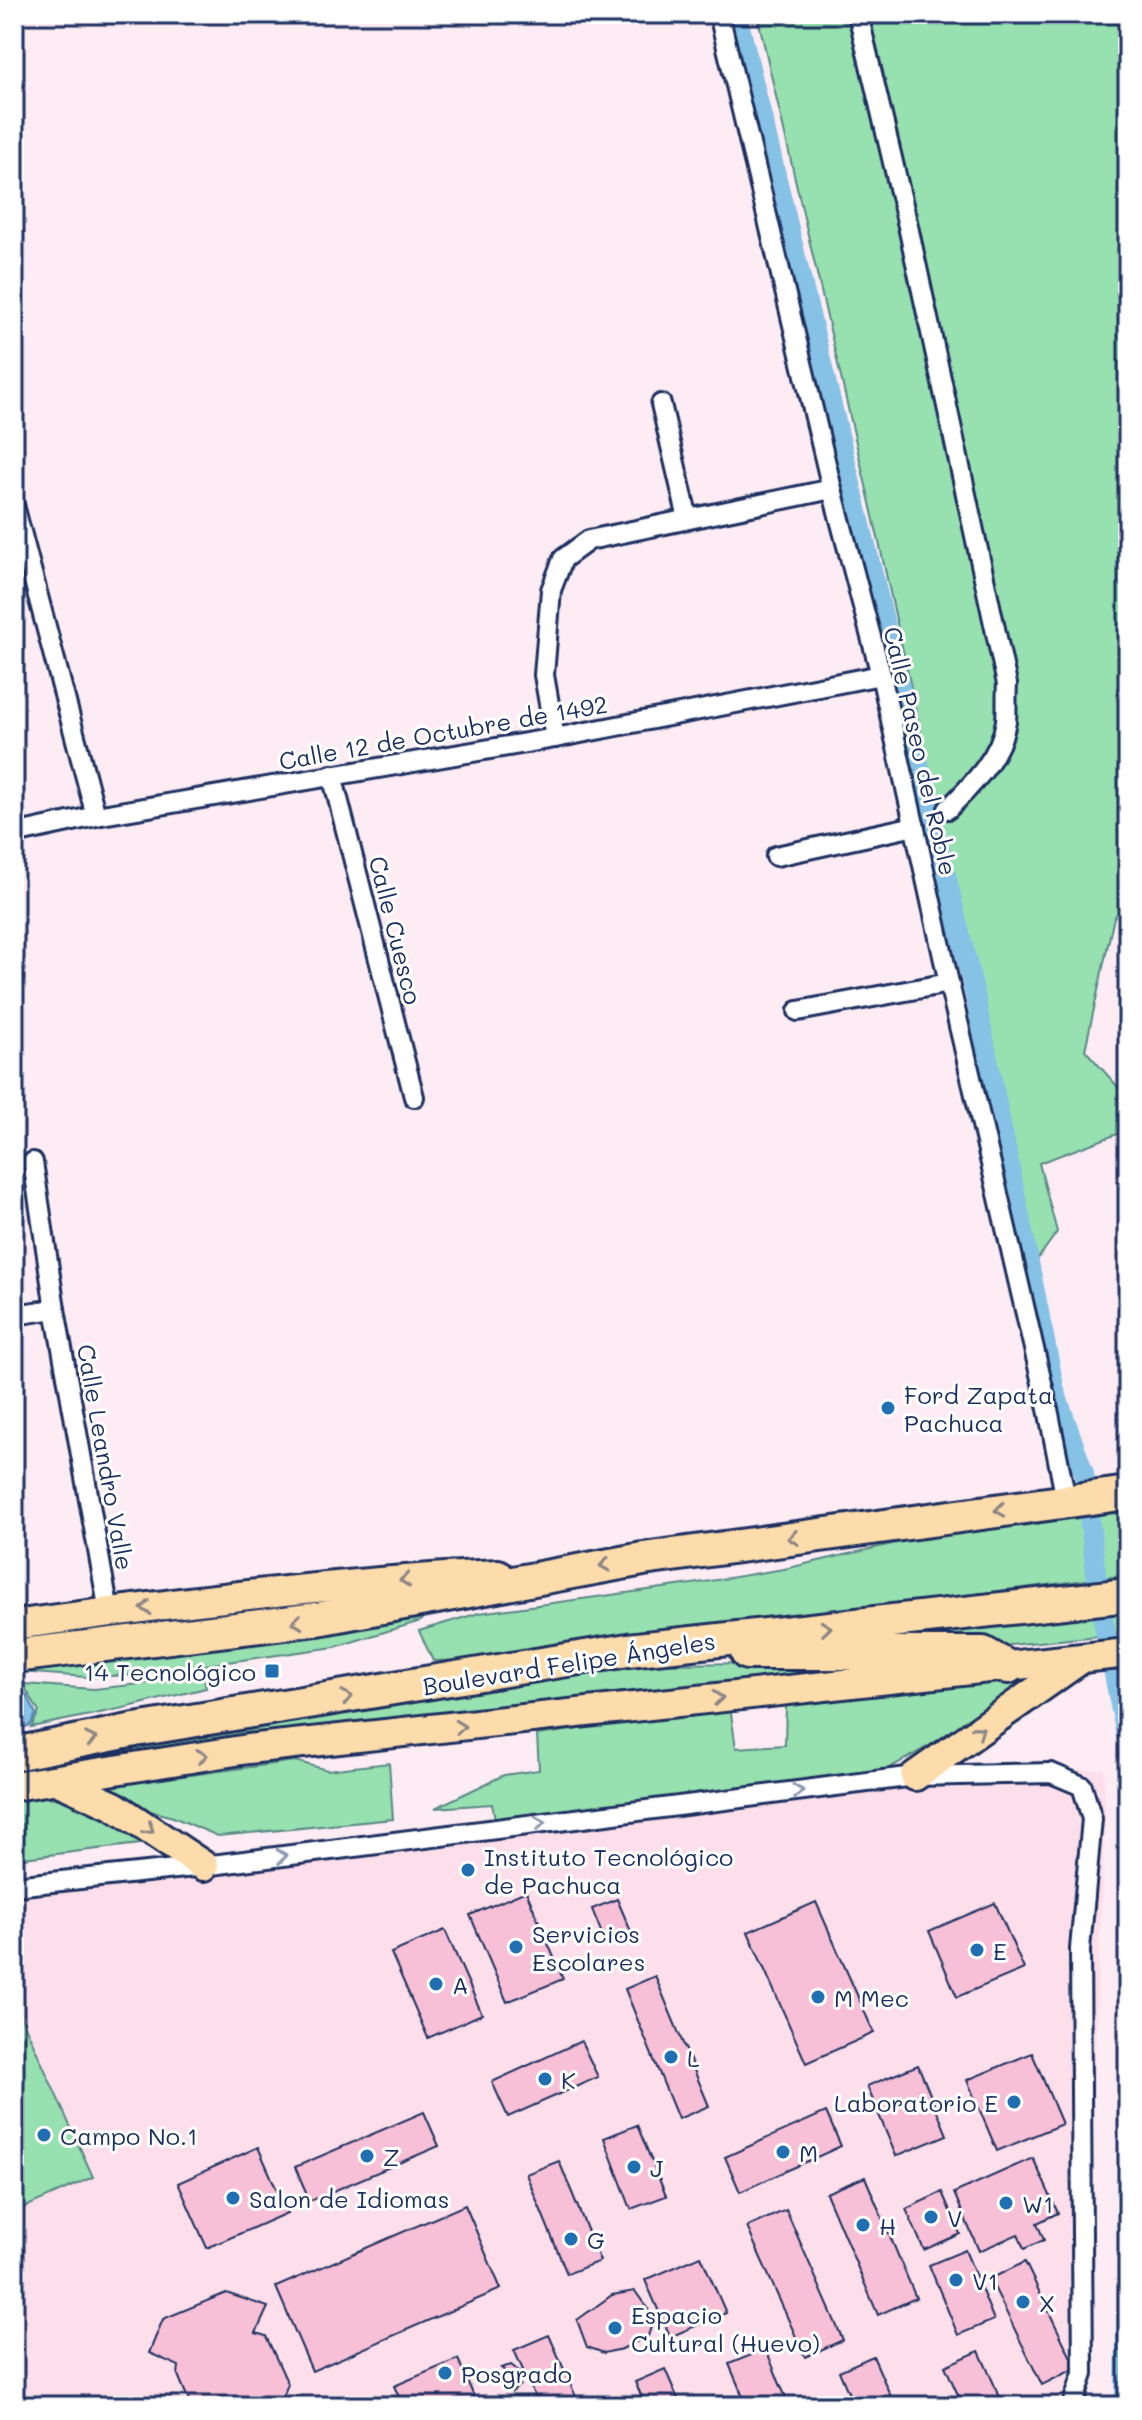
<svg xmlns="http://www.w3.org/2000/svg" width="1142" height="2420" viewBox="0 0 1142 2420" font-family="Mali,sans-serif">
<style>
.built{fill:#fcdfea}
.green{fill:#97e0b0;stroke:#598887;stroke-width:2}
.water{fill:#86c2e6;stroke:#5b87b0;stroke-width:2}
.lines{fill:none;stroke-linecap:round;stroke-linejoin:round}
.canal{stroke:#86c2e6;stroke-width:20}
.building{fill:#f8c0d6;stroke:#1b2f5e;stroke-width:2}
.street-casing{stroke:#1b2f5e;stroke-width:24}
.primary-casing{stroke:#1b2f5e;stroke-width:34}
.highway-casing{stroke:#1b2f5e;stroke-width:38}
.street{stroke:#fff;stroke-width:18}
.primary{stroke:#fddcac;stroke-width:28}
.highway{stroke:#fddcac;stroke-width:32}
.oneway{stroke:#8c8685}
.oneway2{stroke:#8d97ae}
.poi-dot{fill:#1f6fb2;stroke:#fff;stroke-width:3}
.labels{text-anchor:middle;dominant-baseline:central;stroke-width:6;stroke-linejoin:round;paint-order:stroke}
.street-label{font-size:24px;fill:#1b2f5e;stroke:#fff}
.poi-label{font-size:24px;fill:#1b2f5e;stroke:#fff;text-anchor:start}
</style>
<rect width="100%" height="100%" fill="#fdecf3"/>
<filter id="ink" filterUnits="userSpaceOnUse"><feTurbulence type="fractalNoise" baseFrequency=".0125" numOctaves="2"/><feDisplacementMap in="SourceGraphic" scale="16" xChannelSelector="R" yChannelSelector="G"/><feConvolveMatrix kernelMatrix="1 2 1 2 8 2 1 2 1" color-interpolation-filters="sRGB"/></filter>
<g filter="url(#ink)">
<path class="built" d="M1104,1769L1105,1820L1080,2406H14V1888L915,1776Z"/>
<g class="green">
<path d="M757,14H1128V904L1114,917L1085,1050L1119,1088L1128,1130L1039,1163L1057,1232L1037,1260L879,542Z"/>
<path d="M1128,1509V1575L565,1645L465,1660L433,1661L419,1631L479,1613L692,1584L784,1569L892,1544L966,1530Z"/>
<path d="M1128,1604V1633L961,1650L825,1646Z"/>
<path d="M422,1618L421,1621L335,1647L135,1675L86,1677L20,1672Z"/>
<path d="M779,1663L804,1666L803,1675L120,1754L116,1742L347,1704L653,1664Z"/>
<path d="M1052,1672V1677L884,1771L495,1819L492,1804L435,1808L504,1775L539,1770L537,1735L730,1707L736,1748L785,1745L786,1704Z"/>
<path d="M204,1677L206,1688L124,1708L31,1727L39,1712L23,1684L94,1689Z"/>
<path d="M295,1761L327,1770L389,1763L393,1819L218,1836L173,1817L150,1811L109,1786Z"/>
<path d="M41,1796C85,1801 111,1820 148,1843L14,1859V1797Z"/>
<path d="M14,2001L93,2177L14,2212Z"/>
</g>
<path class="water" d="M14,1688L27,1695L36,1714L30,1725L14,1732Z"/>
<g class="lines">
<g class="canal">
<path d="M737,14L975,995L1055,1391L1084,1473L1099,1599L1128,1745"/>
<path d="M1125,2406L1128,2217"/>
</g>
</g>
<g class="building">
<path d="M526,1891L563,1979L507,2002L470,1915Z"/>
<path d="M617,1899L632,1934L606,1944L592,1909Z"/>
<path d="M816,1902L874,2033L806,2063L748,1932Z"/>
<path d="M995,1903L1024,1969L957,1997L929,1931Z"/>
<path d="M445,1930L482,2014L428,2038L391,1953Z"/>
<path d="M655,1976L709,2106L678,2119L625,1989Z"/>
<path d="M581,2041L598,2077L508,2117L492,2082Z"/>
<path d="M1032,2053L1062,2124L997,2151L967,2080Z"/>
<path d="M918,2065L947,2135L896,2156L867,2086Z"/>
<path d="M424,2112L439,2146L310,2201L295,2167Z"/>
<path d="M826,2112L841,2146L740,2192L725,2157Z"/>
<path d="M637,2125L666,2196L631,2209L604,2138Z"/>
<path d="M258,2147L287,2213L207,2248L178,2183Z"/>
<path d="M1033,2158L1058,2213L1037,2223L1044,2240L1024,2249L1018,2234L979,2251L954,2193Z"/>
<path d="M559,2161L600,2261L567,2274L526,2174Z"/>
<path d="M865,2177L916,2298L878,2315L826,2193Z"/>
<path d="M942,2192L960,2234L924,2250L906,2209Z"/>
<path d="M465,2205L501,2289L312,2371L276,2287Z"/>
<path d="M786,2210L843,2340L805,2357L747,2227Z"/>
<path d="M965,2250L994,2320L958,2335L929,2265Z"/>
<path d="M701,2256L726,2313L670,2337L645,2280Z"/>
<path d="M1025,2262L1076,2368L1042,2385L990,2279Z"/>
<path d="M635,2291L654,2318L648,2336L622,2349L604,2353L587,2347L577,2320L612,2295Z"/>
<path d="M226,2293L268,2307L256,2333L266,2336L288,2384L279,2406H191L178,2375L179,2366L149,2353L163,2319Z"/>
<path d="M549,2335L580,2406H539L514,2350Z"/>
<path d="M766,2349L780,2384L790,2406H747L729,2364Z"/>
<path d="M979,2351L1004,2406H963L945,2366Z"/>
<path d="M873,2356L895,2406H854L839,2371Z"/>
<path d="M458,2359L478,2406H403L394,2386Z"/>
<path d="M511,2365L520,2372V2385L512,2392L511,2376L501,2368Z"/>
<path d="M665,2369L681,2406H646L635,2382Z"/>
</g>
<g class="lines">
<g class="street-casing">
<g id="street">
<path d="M719,14L832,489L881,675L949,983L1048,1409L1066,1500"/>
<path d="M858,14L908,226L1007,684C1006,696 1007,709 1006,721C1001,757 972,785 948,809"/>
<path d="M661,404L688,519"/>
<path d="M14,505L96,816"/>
<path d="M555,738L544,675L551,590L563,559L589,540L832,489"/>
<path d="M332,775L414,1097"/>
<path d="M14,834L96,816L555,738L881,675"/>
<path d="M776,856L915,826"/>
<path d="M798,1011L949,983"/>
<path d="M33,1162L55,1309L109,1612"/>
<path d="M14,1315L55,1309"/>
<path d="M14,1886L204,1866L915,1776L1051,1773L1082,1786L1092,1819L1080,1949L1083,2374L1072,2406"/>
</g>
</g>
<g class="primary-casing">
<g id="primary">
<path d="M14,1625C175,1603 336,1582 498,1574"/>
<path d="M915,1776L1078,1661"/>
<path d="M56,1780L114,1806L204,1866"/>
<path d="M14,1786L248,1749L1128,1653"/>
</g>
</g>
<g class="highway-casing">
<g id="highway">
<path d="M747,1653H983L1008,1667"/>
<path d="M14,1656L317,1619L643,1559L1128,1493"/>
<path d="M14,1754L135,1730L628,1650L1128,1595"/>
</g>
</g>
<use href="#street" class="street"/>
<use href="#primary" class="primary"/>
<use href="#highway" class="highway"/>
</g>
<defs><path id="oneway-chevron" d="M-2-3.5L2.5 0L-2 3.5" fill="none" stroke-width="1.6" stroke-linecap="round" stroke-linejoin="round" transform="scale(2)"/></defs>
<g class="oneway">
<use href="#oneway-chevron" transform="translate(1000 1510) rotate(172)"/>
<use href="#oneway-chevron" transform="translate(793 1538) rotate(172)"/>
<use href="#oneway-chevron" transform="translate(605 1565) rotate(171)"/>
<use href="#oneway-chevron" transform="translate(405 1580) rotate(175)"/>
<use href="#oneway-chevron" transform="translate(146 1608) rotate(173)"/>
<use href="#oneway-chevron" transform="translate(297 1622) rotate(173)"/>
<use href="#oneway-chevron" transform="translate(826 1628) rotate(-6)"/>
<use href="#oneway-chevron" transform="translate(347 1697) rotate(-9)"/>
<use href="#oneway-chevron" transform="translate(718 1698) rotate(-6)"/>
<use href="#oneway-chevron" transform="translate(460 1727) rotate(-6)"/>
<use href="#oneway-chevron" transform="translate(979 1731) rotate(-35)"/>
<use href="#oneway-chevron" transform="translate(91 1739) rotate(-11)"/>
<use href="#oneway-chevron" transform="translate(202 1756) rotate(-9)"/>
<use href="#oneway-chevron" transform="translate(149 1829) rotate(34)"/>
</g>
<g class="oneway2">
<use href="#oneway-chevron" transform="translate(798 1791) rotate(-7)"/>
<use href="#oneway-chevron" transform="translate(540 1823) rotate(-7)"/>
<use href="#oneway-chevron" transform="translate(282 1856) rotate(-7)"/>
</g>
</g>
<g class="poi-dot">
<circle cx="888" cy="1408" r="8"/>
<rect x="264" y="1663" width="16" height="16" rx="4"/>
<circle cx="468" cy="1870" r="8"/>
<circle cx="516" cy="1947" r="8"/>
<circle cx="977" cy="1950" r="8"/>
<circle cx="436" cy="1984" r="8"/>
<circle cx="818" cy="1997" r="8"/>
<circle cx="671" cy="2057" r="8"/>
<circle cx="545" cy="2079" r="8"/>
<circle cx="1014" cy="2102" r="8"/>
<circle cx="44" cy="2135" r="8"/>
<circle cx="783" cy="2152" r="8"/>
<circle cx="367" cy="2156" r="8"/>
<circle cx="634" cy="2167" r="8"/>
<circle cx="233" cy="2198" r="8"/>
<circle cx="1006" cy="2203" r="8"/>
<circle cx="931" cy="2217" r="8"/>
<circle cx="863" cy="2225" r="8"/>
<circle cx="571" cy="2239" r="8"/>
<circle cx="956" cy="2280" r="8"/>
<circle cx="1023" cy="2302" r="8"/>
<circle cx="615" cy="2328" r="8"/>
<circle cx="445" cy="2373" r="8"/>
</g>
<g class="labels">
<g class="street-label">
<text transform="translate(443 732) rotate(-10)">Calle 12 de Octubre de 1492</text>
<text transform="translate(921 751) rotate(77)">Calle Paseo del Roble</text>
<text transform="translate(396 930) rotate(76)">Calle Cuesco</text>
<text transform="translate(106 1457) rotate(80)">Calle Leandro Valle</text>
<text transform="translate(569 1663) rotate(-9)">Boulevard Felipe Ángeles</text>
</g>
<g class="poi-label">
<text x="904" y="1394">Ford Zapata<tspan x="904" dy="28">Pachuca</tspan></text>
<text x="256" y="1671" text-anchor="end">14 Tecnológico</text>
<text x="484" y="1856">Instituto Tecnológico<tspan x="484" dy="28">de Pachuca</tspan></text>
<text x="532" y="1933">Servicios<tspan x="532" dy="28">Escolares</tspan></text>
<text x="993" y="1950">E</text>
<text x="452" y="1984">A</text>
<text x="834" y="1997">M Mec</text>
<text x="687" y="2057">L</text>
<text x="561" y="2079">K</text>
<text x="998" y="2102" text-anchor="end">Laboratorio E</text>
<text x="60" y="2135">Campo No.1</text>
<text x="799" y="2152">M</text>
<text x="383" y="2156">Z</text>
<text x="650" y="2167">J</text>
<text x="249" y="2198">Salon de Idiomas</text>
<text x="1022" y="2203">W1</text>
<text x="947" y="2217">V</text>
<text x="879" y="2225">H</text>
<text x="587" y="2239">G</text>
<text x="972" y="2280">V1</text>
<text x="1039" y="2302">X</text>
<text x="631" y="2314">Espacio<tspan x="631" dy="28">Cultural (Huevo)</tspan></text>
<text x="461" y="2373">Posgrado</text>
</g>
</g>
<rect width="1142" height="2420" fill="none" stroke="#fff" stroke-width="48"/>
<rect x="24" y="24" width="1094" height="2372" fill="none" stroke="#1b2f5e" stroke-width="3" filter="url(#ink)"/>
</svg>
